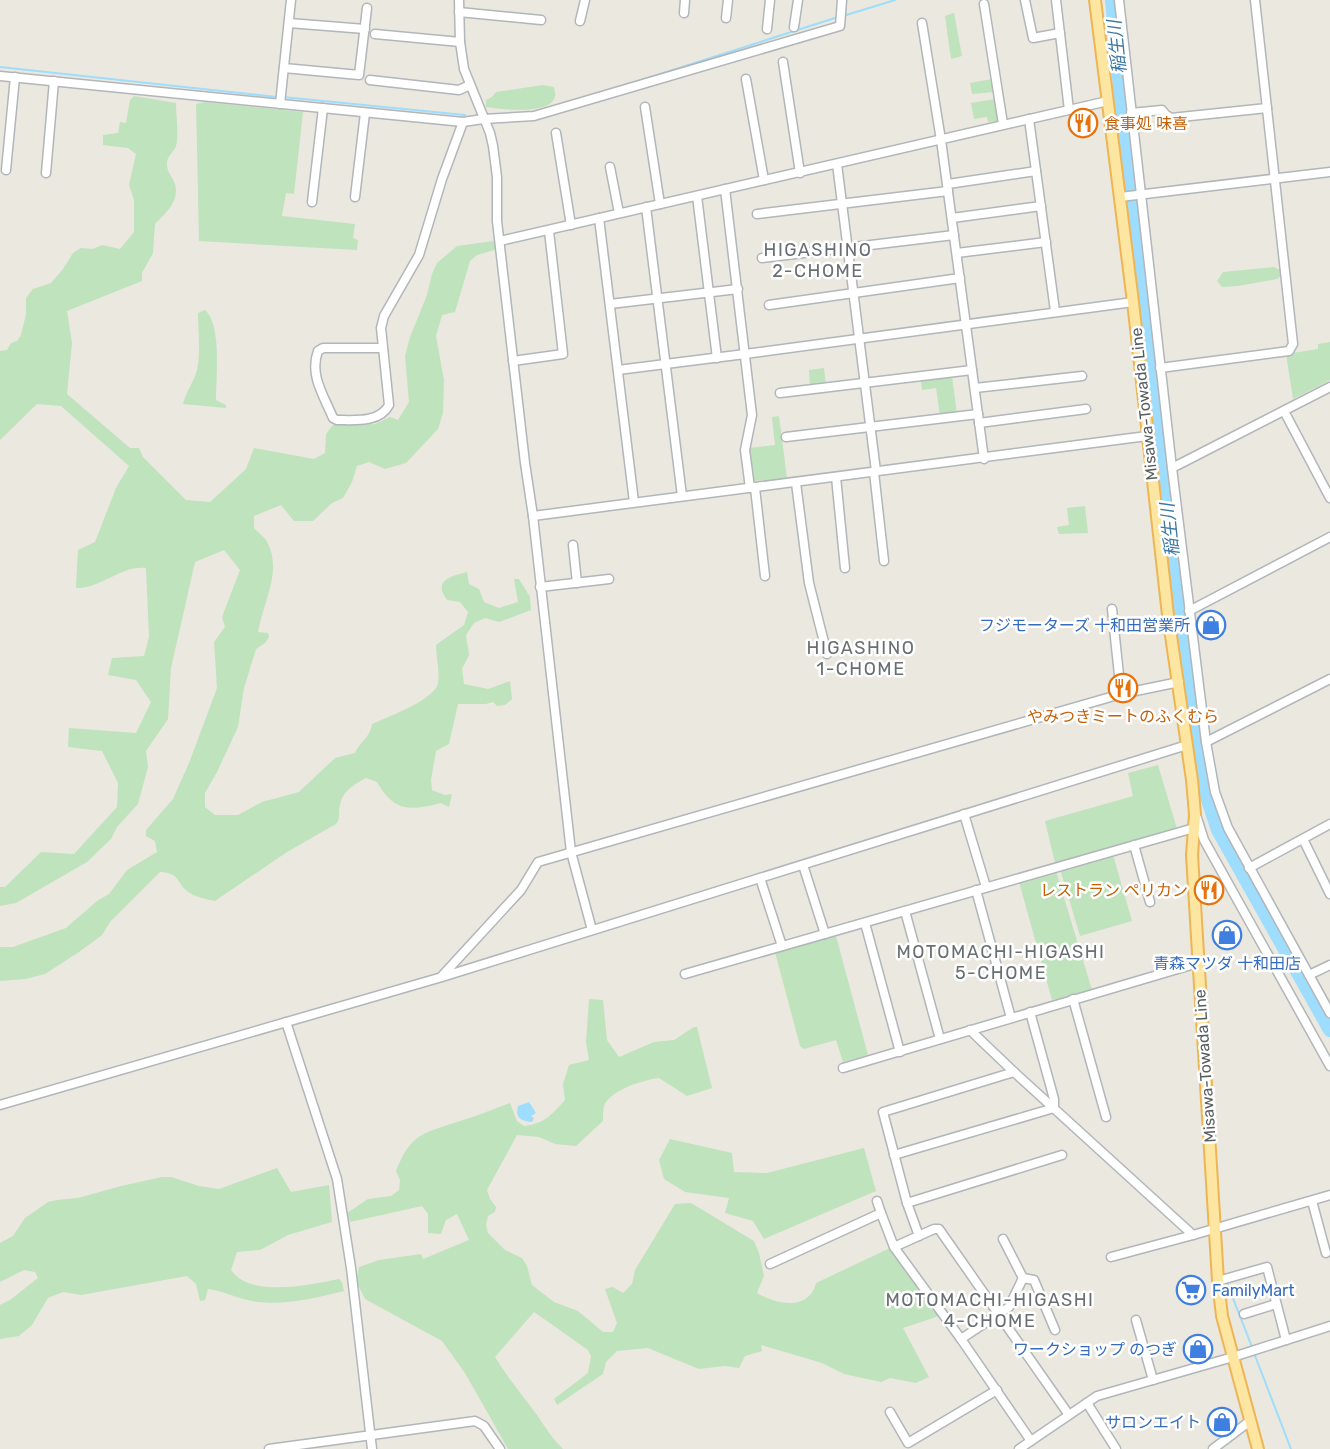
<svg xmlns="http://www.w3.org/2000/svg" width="1330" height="1449" viewBox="0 0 1330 1449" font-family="Rubik,'Noto Sans JP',sans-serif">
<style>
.green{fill:#bfe3bc}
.water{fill:#9eddfd}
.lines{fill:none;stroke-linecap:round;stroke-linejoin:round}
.stream{stroke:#9eddfd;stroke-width:2}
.river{stroke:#9eddfd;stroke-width:14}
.minor-casing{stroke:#b2b6ba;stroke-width:11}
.major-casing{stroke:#eeb556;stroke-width:14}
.minor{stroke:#fff;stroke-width:8}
.major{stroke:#fde6a2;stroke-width:10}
.labels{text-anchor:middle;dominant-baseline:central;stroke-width:5;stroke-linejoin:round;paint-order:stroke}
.food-label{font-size:16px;fill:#c56008;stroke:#fff;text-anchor:start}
.street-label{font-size:16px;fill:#585d60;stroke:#fff}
.shop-label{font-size:16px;fill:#366cbe;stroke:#fff;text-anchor:end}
.water-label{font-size:18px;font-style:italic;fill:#3b79a5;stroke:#fff}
.neighbourhood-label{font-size:18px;letter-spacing:1.5px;fill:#696f72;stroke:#fff}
</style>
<rect width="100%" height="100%" fill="#ebe8df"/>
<g class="green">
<path d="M954,13L962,56L951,59L945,16Z"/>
<path d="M992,79L994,92L972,94L970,83Z"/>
<path d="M543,85L554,87C554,90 556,93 555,96C552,116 499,109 486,107V100L492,97L496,92Z"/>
<path d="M134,96L176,103C176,114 179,136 176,146C174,152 168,155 167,162C166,171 172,176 175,184C180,201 165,214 155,224L153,253L142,273V281L67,311L72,343L67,394L130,448H139L143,457L186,500L210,502L246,469L254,448L314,459L325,453L326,434L333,425L375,424L390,417L398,420L409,402L405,356L410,337L427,295L432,274L437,263L457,246L494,241L498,249L477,255L470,261L455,312L442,315L436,336L444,380L443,413L438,429L406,463L385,469L369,462L357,466L352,482L343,498L332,503L313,521H294L281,505L254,516V528C258,533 265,537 267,542C283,571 263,602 258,632L268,633L269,637L265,643L256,649L244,688L238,727L217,772L205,793V807L215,815H238L262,802L299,792L335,758L355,753C361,740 370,738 372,724C386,718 436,699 438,683C440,671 436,657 436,645L464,625L468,612L460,602L447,600C432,580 452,576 467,572L469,584L479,589L484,602L499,608L518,602L514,579H519L530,597L531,610L499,622L485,618L474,623L466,635L469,655L462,669L464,684L488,689L510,681L512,699L505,705L497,706L493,702L486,704H458L449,744L436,751L431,780L432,790L445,795L452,794L449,807L441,803C410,811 394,812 377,782L366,778C354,785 343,790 340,805C338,813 341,818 336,824L287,852L215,901C206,899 194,897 187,891C176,882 180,873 160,872L110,922L102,935L79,952L45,974L26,979L0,981V947H13L66,928L97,901L109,894L127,870L157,852L155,841L146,836V830L173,799L189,763L217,688L214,642L225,627L222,617L240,570L224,550L195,562L171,668L168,719L146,751L148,767L138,804L117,827L111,839L87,862L16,903L0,906V887H5L41,852L74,854L117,807L118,783L102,751L68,747L69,728L136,733L151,702L136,680L108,675L112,658L144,656L149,637L146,568C121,565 101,589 76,588L78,550L95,542L116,488L129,466L61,406L37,404L0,440V351L7,350L11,343L17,341L21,335L26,314V298L33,289L51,283L63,269L73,253L81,248L93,249L102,245L120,249L134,232V200L129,185L136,154L128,148L103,145V135L118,133L120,122L126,123L130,100Z"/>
<path d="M995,99L999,121L988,122L987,117L974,119L971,103Z"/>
<path d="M205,102L303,112L294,194L286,193L282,216L355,224L353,238L358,240L357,250L199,241L196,104Z"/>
<path d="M1274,267L1280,270L1281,276L1277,279L1238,286L1222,287L1217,281L1223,272Z"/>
<path d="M205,310C222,325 216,378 216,400L226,405V408L183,404C186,391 194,382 197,370C201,352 198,331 198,313Z"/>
<path d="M1330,342V380L1293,399L1286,354L1318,349V344Z"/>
<path d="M824,368L826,385L810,387L809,370Z"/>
<path d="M952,376L957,414L940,416L936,388L922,390L921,380Z"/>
<path d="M779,416L787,478L752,481L750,448L775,445L772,417Z"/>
<path d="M1085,506L1088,533L1059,534L1057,527L1069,525L1067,508Z"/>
<path d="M1158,765L1177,829L1055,863L1045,821L1133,796L1128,773Z"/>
<path d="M1113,855L1132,921L1080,936L1060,869Z"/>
<path d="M1056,871L1092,990L1052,1000L1019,882Z"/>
<path d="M836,936L868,1055L843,1062L836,1040L804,1049L800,1046L775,952Z"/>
<path d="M589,999L603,1000L607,1040L619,1057L654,1042L674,1040L694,1027H697L712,1088L687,1096L659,1078C643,1080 610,1090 604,1106C603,1110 603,1117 603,1121L576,1146L555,1144L539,1137L517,1135L487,1190L490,1199L496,1207L495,1212L488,1216L486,1225L488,1233L505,1250L522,1258L527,1266L532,1285L554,1302L578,1311L603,1332H613L617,1323L605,1289L613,1287L623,1293L632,1284L635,1270L675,1204L691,1203L754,1241L759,1253L764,1276L757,1293C775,1304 809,1312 816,1283L890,1248L939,1316L903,1328L929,1377L916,1383L890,1378L881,1382L844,1374L822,1363L761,1345L762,1351L745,1356L739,1368L725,1366L699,1369L648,1348L617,1351L606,1362L603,1374L557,1405L554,1399L588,1373L591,1356L588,1350L534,1312L495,1357C506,1375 519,1391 531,1407C542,1421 550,1437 563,1449H508L465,1373L442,1341L365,1299L356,1281L359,1267L379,1260L421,1254L423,1259L469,1240L457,1214L446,1220L441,1234L428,1233V1214L422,1206L350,1222L347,1213L368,1199L391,1196L399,1190L400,1180L396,1171C411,1132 425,1133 460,1121C477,1116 493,1109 510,1103L517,1121L524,1126C546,1123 551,1115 565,1100L563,1084L569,1065L589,1060L586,1042Z"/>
<path d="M670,1139L732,1153L734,1172L767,1173L864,1148L876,1191L764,1239L753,1221L725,1213L729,1198L685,1192L664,1179L659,1160Z"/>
<path d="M277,1168L291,1192L329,1185L332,1222L288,1235L260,1250L237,1252L231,1270C250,1298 310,1285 339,1279L342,1282L344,1291C316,1298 287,1305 258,1302C240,1300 225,1291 208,1289L205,1300L200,1301L196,1284L187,1276L81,1295L63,1292L48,1298L32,1325L19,1336L0,1339V1305L10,1300L38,1278L35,1272L24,1270L0,1282V1243L13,1236L25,1218L48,1202L57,1200L78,1198L121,1186L162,1177H171L199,1186L219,1189Z"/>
</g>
<path class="water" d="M529,1102L536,1113L531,1116L534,1118L532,1122C521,1121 515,1118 518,1106Z"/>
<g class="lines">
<g class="stream">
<path d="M843,16L895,0"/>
<path d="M0,67L277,97"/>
<path d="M629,84L838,17"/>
<path d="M283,97L465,115"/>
<path d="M1227,1283L1252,1347"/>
<path d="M1254,1353L1291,1449"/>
</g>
<path class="river" d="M1112,0L1124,133L1163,448L1173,561L1201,779L1218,830L1330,1030"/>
<g class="minor-casing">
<g id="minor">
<path d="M459,0L460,42L464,69L490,133L493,146L497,177V221L525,463L533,516L571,852L592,930"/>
<path d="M1025,0L1033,38L1060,33"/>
<path d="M1056,0L1069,110"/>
<path d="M1119,0L1172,468L1206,742L1215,792L1228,828L1330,1013"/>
<path d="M984,4L1003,124"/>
<path d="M459,12L541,20"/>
<path d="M684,13L685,0"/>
<path d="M726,18L728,0"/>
<path d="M580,21L585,0"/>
<path d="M289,23L365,29"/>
<path d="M922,23L941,140L984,459"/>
<path d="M794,27L798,0"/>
<path d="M767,29L770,0"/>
<path d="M375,34L460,42"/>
<path d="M783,62L800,173"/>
<path d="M284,68L359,75L367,8"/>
<path d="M0,76L463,122L483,119L534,116L840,26L842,0"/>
<path d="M746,79L764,180"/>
<path d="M370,80L459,90L470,85"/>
<path d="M280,104L291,0"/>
<path d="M645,107L660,204"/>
<path d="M1131,113L1162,110L1165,114L1171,118L1267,108"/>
<path d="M1029,119L1055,311"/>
<path d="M556,133L571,225"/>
<path d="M837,164L876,471"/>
<path d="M610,167L619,213"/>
<path d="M6,170L15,77"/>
<path d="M46,173L54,81"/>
<path d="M948,184L1036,171"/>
<path d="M725,189L752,415L745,450L750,488"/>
<path d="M697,196L717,358"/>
<path d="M355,197L365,113"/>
<path d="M1120,197L1330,172"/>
<path d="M312,202L323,108"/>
<path d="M646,207L682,496"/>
<path d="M757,214L948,191"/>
<path d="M599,218L634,502"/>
<path d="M952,218L1041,206"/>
<path d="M500,241L1108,101"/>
<path d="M957,253L1046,242"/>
<path d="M762,258L954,235"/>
<path d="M610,304L738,289"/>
<path d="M769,305L960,278"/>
<path d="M383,348H323L318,351C309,375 324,396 333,418L337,420C354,420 380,423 389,405L381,328L384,316L419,255L442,179L463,122"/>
<path d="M513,361L563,354L549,231"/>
<path d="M1160,368L1289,351L1293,344L1255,0"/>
<path d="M618,370L745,354L1133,302"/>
<path d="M975,388L1082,376"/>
<path d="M780,393L972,370"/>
<path d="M1284,411L1330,498"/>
<path d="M979,423L1086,409"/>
<path d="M786,437L978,414"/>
<path d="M1172,468L1330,387"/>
<path d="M874,472L884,561"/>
<path d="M836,477L845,568"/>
<path d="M796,483L809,583L827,654"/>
<path d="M755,488L765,576"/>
<path d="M533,516L1147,436"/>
<path d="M573,545L577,583"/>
<path d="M540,587L609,579"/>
<path d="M1112,609L1121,694"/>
<path d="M1189,611L1330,537"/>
<path d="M1206,742L1330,679"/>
<path d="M964,814L986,887"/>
<path d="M1197,818L1204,840L1330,1066"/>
<path d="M1303,839L1330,894"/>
<path d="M1134,845L1150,902"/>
<path d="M803,865L825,934"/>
<path d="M1249,868L1330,824"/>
<path d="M760,878L782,946"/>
<path d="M976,890L1011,1018"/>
<path d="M905,911L940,1039"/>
<path d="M865,923L900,1052"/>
<path d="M685,974L1194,828"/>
<path d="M1309,975L1330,965"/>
<path d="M442,976L521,890L538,862L1121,694L1179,682"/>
<path d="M1073,999L1106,1117"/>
<path d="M286,1022L337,1179L351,1268L372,1449"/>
<path d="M843,1068L1198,963"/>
<path d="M1014,1072L1193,1235L1330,1195"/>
<path d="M0,1105L442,977L1187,745"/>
<path d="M894,1155L1054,1108V1099L1030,1012"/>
<path d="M877,1201L881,1213"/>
<path d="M1312,1201L1326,1253"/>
<path d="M907,1203L1062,1155"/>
<path d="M919,1236L907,1203L883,1112L1014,1072L970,1030"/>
<path d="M1003,1239L1023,1278"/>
<path d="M1111,1257L1193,1235"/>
<path d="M770,1264L881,1213L894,1247"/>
<path d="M1218,1281L1267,1267L1286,1340"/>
<path d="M1244,1314L1276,1304"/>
<path d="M1136,1320L1153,1380"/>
<path d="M961,1339L1009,1307L1023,1278L1034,1280L1055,1330"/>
<path d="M1087,1403L1116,1449"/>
<path d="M890,1412L908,1443L997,1390"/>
<path d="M1031,1441L961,1339L894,1247L934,1229H939L1069,1415"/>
<path d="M269,1449L475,1421L484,1426L500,1449"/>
<path d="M1019,1449L1097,1396L1233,1357L1330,1326"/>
<path d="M1213,1449L1250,1421"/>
</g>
</g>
<g class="major-casing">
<path id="major" d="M1095,0L1133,302L1168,615L1192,780L1195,814L1192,855L1218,1281L1222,1316L1258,1449"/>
</g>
<use href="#minor" class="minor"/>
<use href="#major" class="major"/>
</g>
<defs>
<g id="restaurant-ring" transform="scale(1.5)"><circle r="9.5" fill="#fff" stroke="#e8710a" stroke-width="1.5"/><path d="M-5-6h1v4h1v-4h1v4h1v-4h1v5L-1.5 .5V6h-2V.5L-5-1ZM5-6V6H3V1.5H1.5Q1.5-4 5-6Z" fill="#e8710a"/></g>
<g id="shop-ring" transform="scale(1.5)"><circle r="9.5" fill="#fff" stroke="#3f7fe0" stroke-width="1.5"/><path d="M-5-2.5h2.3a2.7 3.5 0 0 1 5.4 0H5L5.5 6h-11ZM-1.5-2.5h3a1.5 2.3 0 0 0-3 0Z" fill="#3f7fe0"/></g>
<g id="supermarket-ring" transform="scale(1.5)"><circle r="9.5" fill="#fff" stroke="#3f7fe0" stroke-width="1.5"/><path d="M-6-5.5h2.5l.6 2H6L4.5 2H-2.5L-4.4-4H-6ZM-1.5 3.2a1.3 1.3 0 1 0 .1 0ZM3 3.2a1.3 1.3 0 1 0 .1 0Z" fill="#3f7fe0"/></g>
</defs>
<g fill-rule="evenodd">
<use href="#restaurant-ring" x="1083" y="123"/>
<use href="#shop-ring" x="1211" y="625"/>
<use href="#restaurant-ring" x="1123" y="688"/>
<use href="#restaurant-ring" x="1209" y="890"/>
<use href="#shop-ring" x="1227" y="935"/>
<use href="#supermarket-ring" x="1191" y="1290"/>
<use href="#shop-ring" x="1198" y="1349"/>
<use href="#shop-ring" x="1222" y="1422"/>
</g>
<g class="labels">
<g class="food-label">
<text x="1104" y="123">食事処 味喜</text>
<text x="1123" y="716" text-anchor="middle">やみつきミートのふくむら</text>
<text x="1188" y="890" text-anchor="end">レストラン ペリカン</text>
</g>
<g class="street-label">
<text transform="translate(1144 404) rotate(-96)">Misawa-Towada Line</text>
<text transform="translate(1205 1066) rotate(-94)">Misawa-Towada Line</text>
</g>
<g class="shop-label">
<text x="1190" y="625">フジモーターズ 十和田営業所</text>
<text x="1227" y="963" text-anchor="middle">青森マツダ 十和田店</text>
<text x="1212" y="1290" text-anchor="start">FamilyMart</text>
<text x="1177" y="1349">ワークショップ のつぎ</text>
<text x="1201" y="1422">サロンエイト</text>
</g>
<g class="water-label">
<text transform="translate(1117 47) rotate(-96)">稲生川</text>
<text transform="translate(1170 530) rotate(-96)">稲生川</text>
</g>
<g class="neighbourhood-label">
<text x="818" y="250">HIGASHINO<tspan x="818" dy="21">2-CHOME</tspan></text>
<text x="861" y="648">HIGASHINO<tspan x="861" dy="21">1-CHOME</tspan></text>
<text x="1001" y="952">MOTOMACHI-HIGASHI<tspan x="1001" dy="21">5-CHOME</tspan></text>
<text x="990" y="1300">MOTOMACHI-HIGASHI<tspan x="990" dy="21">4-CHOME</tspan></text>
</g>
</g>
</svg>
